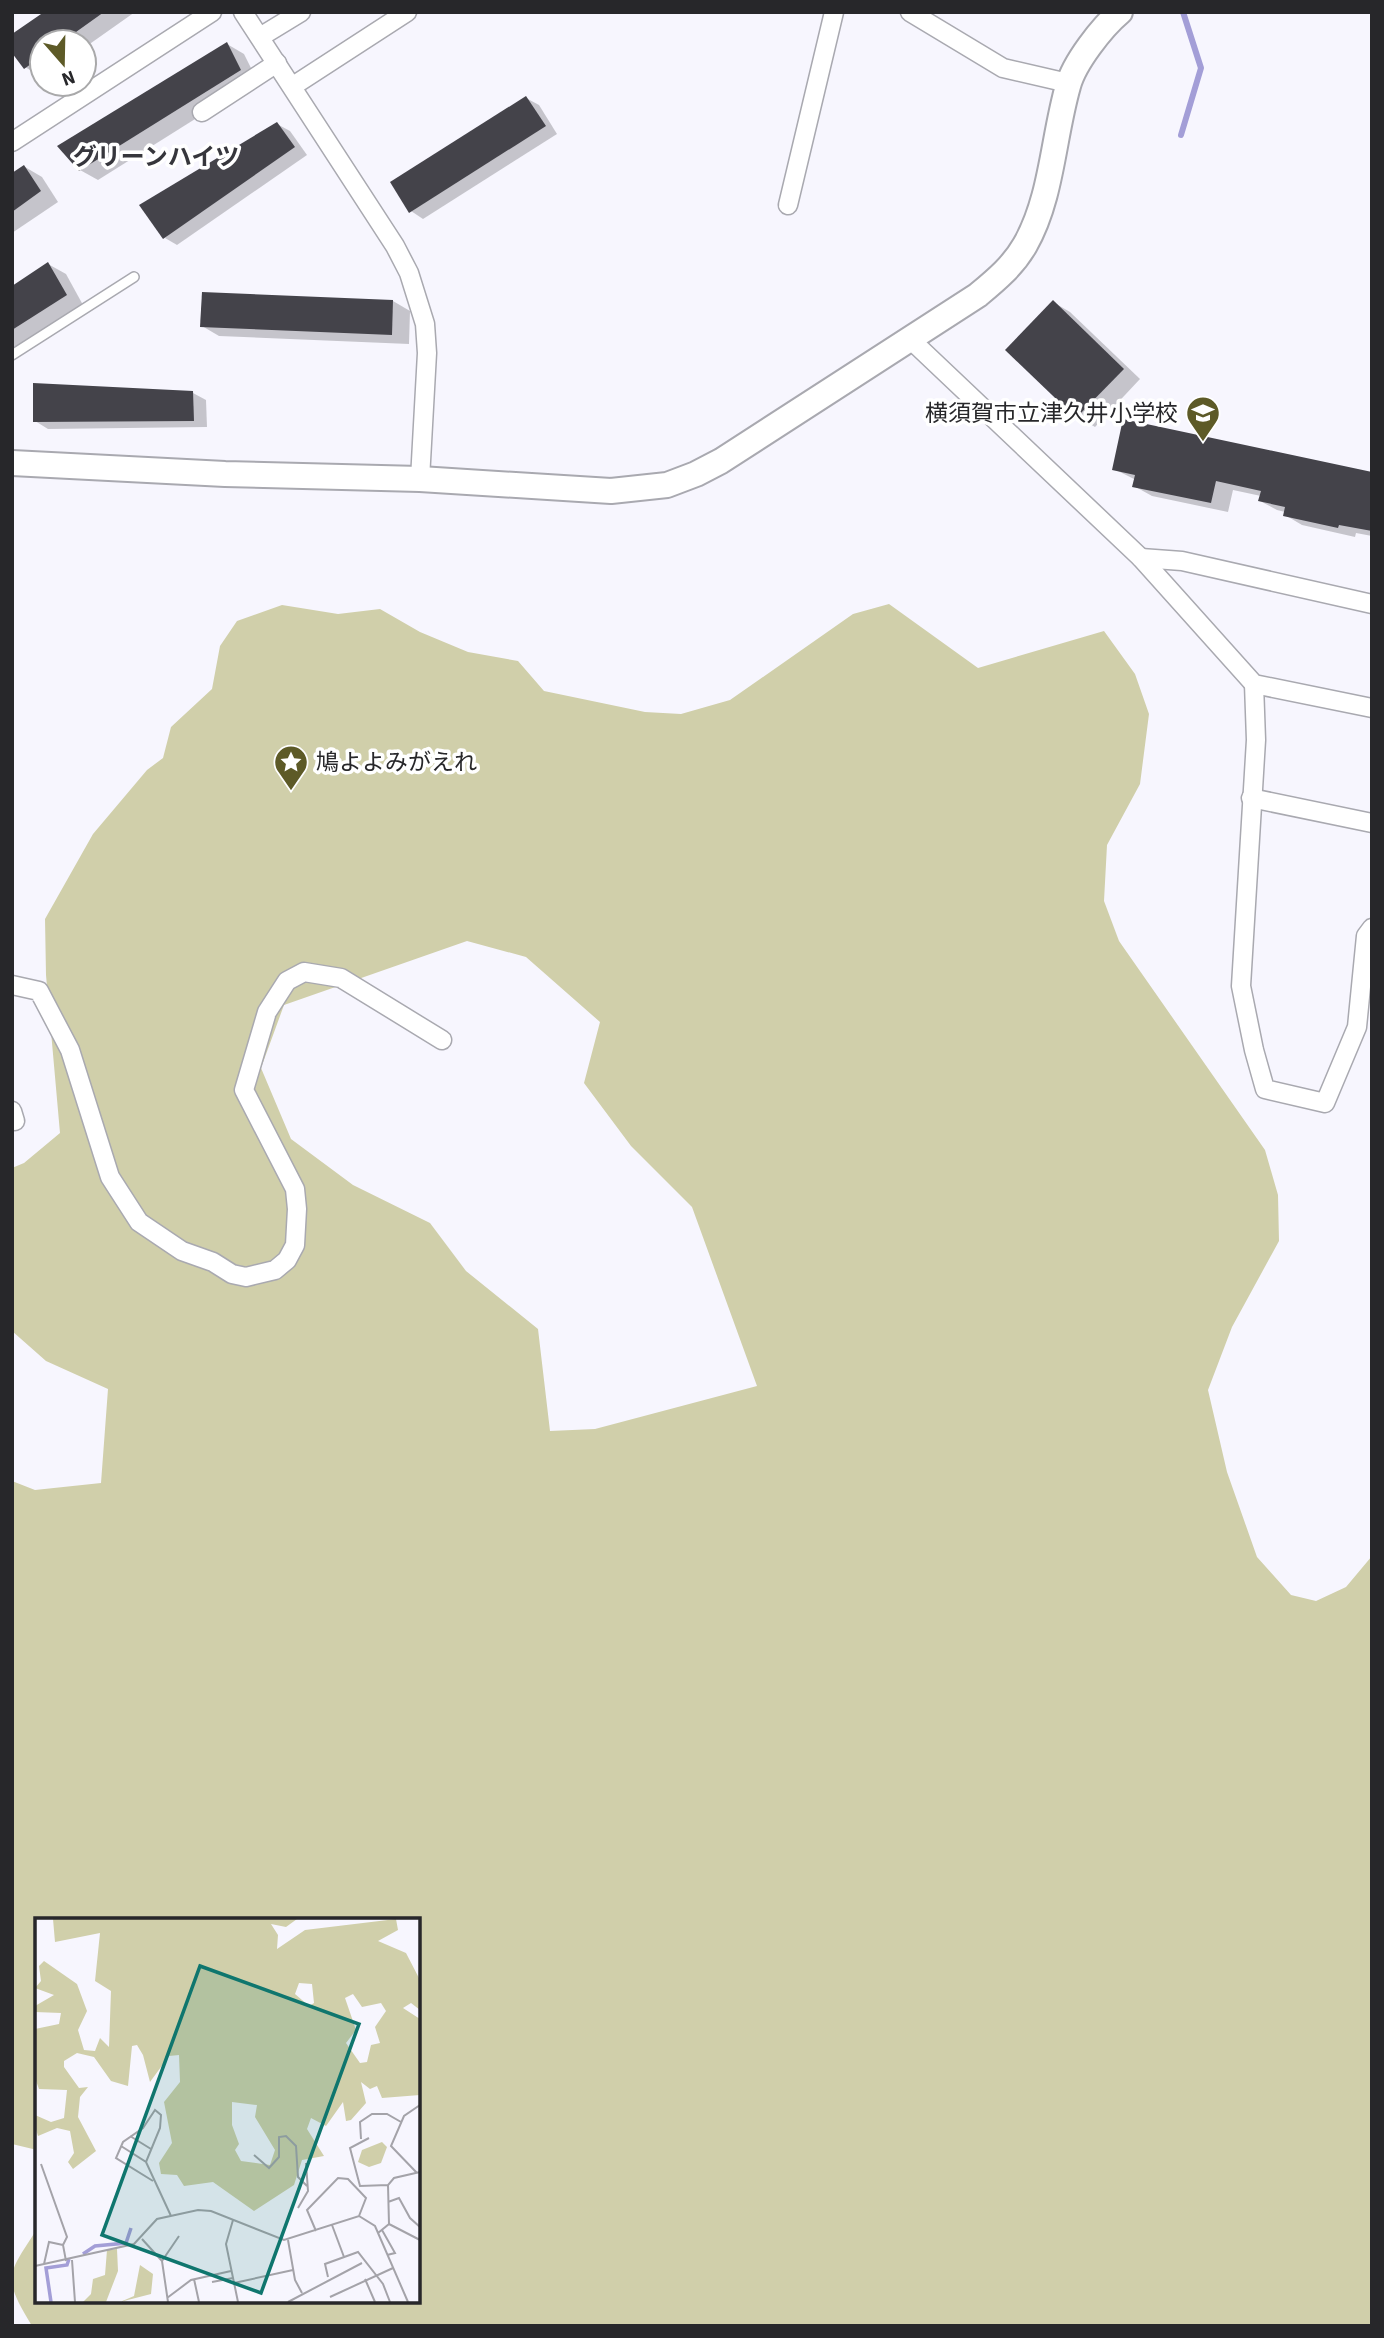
<svg xmlns="http://www.w3.org/2000/svg" width="1384" height="2338" viewBox="0 0 1384 2338" font-family="'Source Sans 3','Noto Sans JP',sans-serif">
<style>
.green{fill:#d0cfaa;fill-rule:evenodd}
.shadow{fill:#0003}
.lines{fill:none;stroke-linecap:round;stroke-linejoin:round}
.stream{stroke:#a39ed7;stroke-width:6}
.building{fill:#44434a}
.lane-casing{stroke:#a9a9b0;stroke-width:12}
.street-casing{stroke:#a9a9b0;stroke-width:21}
.secondary-casing{stroke:#a9a9b0;stroke-width:28}
.lane{stroke:#fff;stroke-width:9}
.street{stroke:#fff;stroke-width:18}
.secondary{stroke:#fff;stroke-width:24}
.labels{text-anchor:middle;dominant-baseline:central;stroke-width:7;stroke-linejoin:round;paint-order:stroke}
.poi-label{font-size:23px;fill:#27272a;stroke:#fff;text-anchor:end}
.neighbourhood-label{font-size:24px;font-weight:bold;fill:#36363c;stroke:#fff}
.inset-river{fill:none;stroke:#a39ed7;stroke-width:3.5}
.inset-road{fill:none;stroke:#a4a3a9;stroke-width:2}
.view{fill:#0f766e;fill-opacity:0.15;stroke:#0f766e;stroke-width:3.5}
.inset-edge{fill:none;stroke:#27272a;stroke-width:3.5}
</style>
<rect width="100%" height="100%" fill="#f7f6fe"/>
<path class="green" d="M889,604L978,668L1104,631L1135,674L1149,714L1140,784L1107,845L1104,901L1119,941L1265,1150L1278,1195L1279,1241L1232,1327L1208,1390L1227,1472L1257,1557L1291,1595L1316,1601L1346,1587L1372,1556V2326H32C2,2276 7,2276 37,2229V2301H418V1920H37V2150L12,2144V1481L35,1490L101,1483L108,1389L46,1361L12,1331V1168L24,1163L60,1133L46,975L45,919L93,834L147,770L163,758L171,727L212,689L220,646L237,621L282,605L338,614L380,609L420,632L468,652L518,661L544,691L645,712L681,714L730,700L853,614ZM467,941L526,957L600,1022L584,1083L631,1146L692,1207L757,1386L595,1429L550,1431L538,1329L466,1271L430,1223L353,1185L291,1139L261,1068L284,1005Z"/>
<g class="shadow">
<path d="M47,12H135L84,48V42H42V77L25,67Z"/>
<path d="M227,44L244,54L257,80L98,180L80,170Z"/>
<path d="M526,98L539,105L557,134L423,219L411,211Z"/>
<path d="M277,124L290,131L307,155L177,245L165,238Z"/>
<path d="M25,167L42,177L58,202L12,233V175Z"/>
<path d="M48,264L66,274L83,305L12,351V288Z"/>
<path d="M393,301L410,311L409,344L219,336L202,326Z"/>
<path d="M1053,302L1070,312L1140,379L1095,427L1078,417L1007,350Z"/>
<path d="M193,393L206,400L207,427L48,429L35,421Z"/>
<path d="M1114,469L1372,474V536L1356,533L1355,537L1302,525L1285,515V512L1277,510L1260,501L1261,496L1233,490L1228,512L1152,496L1134,486L1136,480Z"/>
</g>
<g class="lines">
<path class="stream" d="M1181,135L1201,68L1183,12"/>
</g>
<g class="building">
<path d="M44,12H104L62,42H42V56L24,69L12,53V34Z"/>
<path d="M227,42L241,70L79,171L57,146Z"/>
<path d="M526,96L546,126L409,213L390,182Z"/>
<path d="M277,122L295,147L163,239L139,205Z"/>
<path d="M24,165L41,191L12,212V173Z"/>
<path d="M48,262L67,295L12,330V286Z"/>
<path d="M202,292L393,300L392,335L200,327Z"/>
<path d="M1053,300L1124,369L1076,418L1005,350Z"/>
<path d="M33,383L193,391L194,421L33,422Z"/>
<path d="M1123,419L1372,472V531L1339,525L1338,528L1283,516L1285,507L1258,501L1261,491L1216,481L1211,503L1132,487L1135,475L1112,470Z"/>
</g>
<g class="lines">
<g class="lane-casing">
<path id="lane" d="M12,355L134,277"/>
</g>
<g class="street-casing">
<g id="street">
<path d="M243,12L395,246L409,273L425,324L427,353L420,479"/>
<path d="M910,12L1003,68L1068,83"/>
<path d="M260,37L301,12"/>
<path d="M293,86L407,12"/>
<path d="M202,112L277,63"/>
<path d="M12,142L212,12"/>
<path d="M788,205L834,12"/>
<path d="M910,339L1141,558L1254,684L1372,708"/>
<path d="M1141,558L1182,561L1372,604"/>
<path d="M1254,684L1256,740L1241,986L1254,1050L1265,1089L1325,1103L1357,1027L1366,936L1372,928"/>
<path d="M1251,798L1372,823"/>
<path d="M12,985L39,991L70,1050L110,1177L139,1222L182,1251L213,1262L232,1274L246,1277L275,1270L287,1260L295,1245L297,1209L295,1189L244,1090L267,1012L287,981L304,972L341,978L442,1040"/>
<path d="M12,1111L15,1121"/>
</g>
</g>
<g class="secondary-casing">
<path id="secondary" d="M12,463L225,474L420,479L611,491L667,485L696,474L721,461L978,295C996,280 1013,266 1025,245C1052,198 1053,138 1068,86C1074,63 1102,27 1120,12"/>
</g>
<use href="#lane" class="lane"/>
<use href="#street" class="street"/>
<use href="#secondary" class="secondary"/>
</g>
<defs>
<g id="school-pin" transform="scale(1.75)"><path d="M0 17L-7.5 6A9.5 9.5 0 1 1 7.5 6Z" fill="#5d5a27" stroke="#fff"/><path d="M0-5L7-2L0 1L-7-2ZM-4 1L0 2.5L4 1V4Q0 6-4 4Z" fill="#fff"/></g>
<g id="sight-pin" transform="scale(1.75)"><path d="M0 17L-7.5 6A9.5 9.5 0 1 1 7.5 6Z" fill="#5d5a27" stroke="#fff"/><path d="M0-6L1.8-2.2L6-1.7L2.9 1.2L3.7 5.4L0 3.3L-3.7 5.4L-2.9 1.2L-6-1.7L-1.8-2.2Z" fill="#fff"/></g>
</defs>
<g fill-rule="evenodd">
<use href="#school-pin" x="1203" y="413"/>
<use href="#sight-pin" x="291" y="762"/>
</g>
<g class="labels">
<g class="poi-label">
<text x="1178" y="413">横須賀市立津久井小学校</text>
<text x="316" y="762" text-anchor="start">鳩よよみがえれ</text>
</g>
<g class="neighbourhood-label">
<text x="156" y="157">グリーンハイツ</text>
</g>
</g>
<g transform="translate(35 1918)">
<rect width="385" height="385" fill="#f7f6fe"/>
<path d="M18,1H262L251,9L236,6L243,17L242,31L270,12L361,1L363,12L343,23L371,35L385,62V92L376,85L368,90L385,101V177L347,180L342,168L335,171L326,164L331,185L316,202L311,203L308,184L291,208L276,200L272,211L289,238L267,242L259,267L219,293L178,264L149,268L142,257L126,256L124,245L137,225L129,184L145,164L144,137L134,138L115,164L108,137L102,127L97,128L93,168L76,163L59,139L42,135L29,143V149L44,170L53,169L45,179L43,199L61,233L38,251L33,244L39,235L35,213L22,210L3,218L0,208V197L16,204L29,200L32,172L4,171L0,160V111L24,106L26,95L0,94V88L19,77L0,70L6,63L4,48L9,43L42,66L52,93L43,112L49,132L60,133L65,120L74,129L76,73L60,63L65,15L20,24ZM264,65L277,66L279,85L274,88L260,76ZM318,76L327,89L346,85L351,93L340,109L345,125L336,127L332,144L325,145L311,125L321,112L310,80ZM197,184L222,187L220,199L240,232L235,247L206,243L200,232L204,226L197,207ZM347,224L352,229L346,245L334,249L323,244L327,232ZM82,331L83,353L71,384H48L56,376L58,361L70,357L72,332ZM105,347L118,356L116,376L85,384L99,378Z" fill="#d0cfaa" fill-rule="evenodd"/>
<path class="inset-river" d="M48,336L60,328L91,325L96,310M16,384L11,350L32,347L34,341"/>
<path class="inset-road" d="M95,218L116,231M334,220L315,230L325,268L353,267M326,221L325,204L337,196H352L366,204M86,228L111,244L136,298M219,237L234,250L244,239V219L251,218L261,228L263,259L272,268M111,244L125,210L126,197L120,192L108,210L88,224L81,240L118,263M6,246L32,319L28,327L31,343M382,255L356,228L369,198L385,187M353,284L364,280L375,300L385,309M263,290L273,273L271,245M198,302L191,326L203,384M354,306L385,322M297,307L309,339M347,312L360,335L352,337M281,313L272,292L303,260L313,261L331,280L324,298M343,315L354,306L353,267L359,260L385,254M107,321L127,343L133,384M253,322L260,362L267,375M37,342L40,384M127,343L144,318M9,346L14,324L28,327M0,348L99,326L122,301L163,292L176,293L249,322L324,298L340,308L373,384M293,359L290,346L323,334L348,366L355,384M159,361L164,384M330,361L340,384M177,364L198,360M199,365L258,352M295,379L358,350M132,380L156,362L196,353M253,384L327,345"/>
<path class="view" d="M165,48L324,106L226,375L67,317Z"/>
<rect width="385" height="385" class="inset-edge"/>
</g>
<rect width="1384" height="2338" fill="none" stroke="#27272a" stroke-width="28"/>
<g transform="translate(63 63) rotate(160)"><circle r="33" fill="#ffffff" stroke="#a9a9aa" stroke-width="2"/>
<path d="M0-5L12 26L0 18L-12 26Z" fill="#5d5a27"/>
<text y="-10" font-size="19" font-weight="bold" text-anchor="middle" fill="#27272a">N</text>
</g>
</svg>
